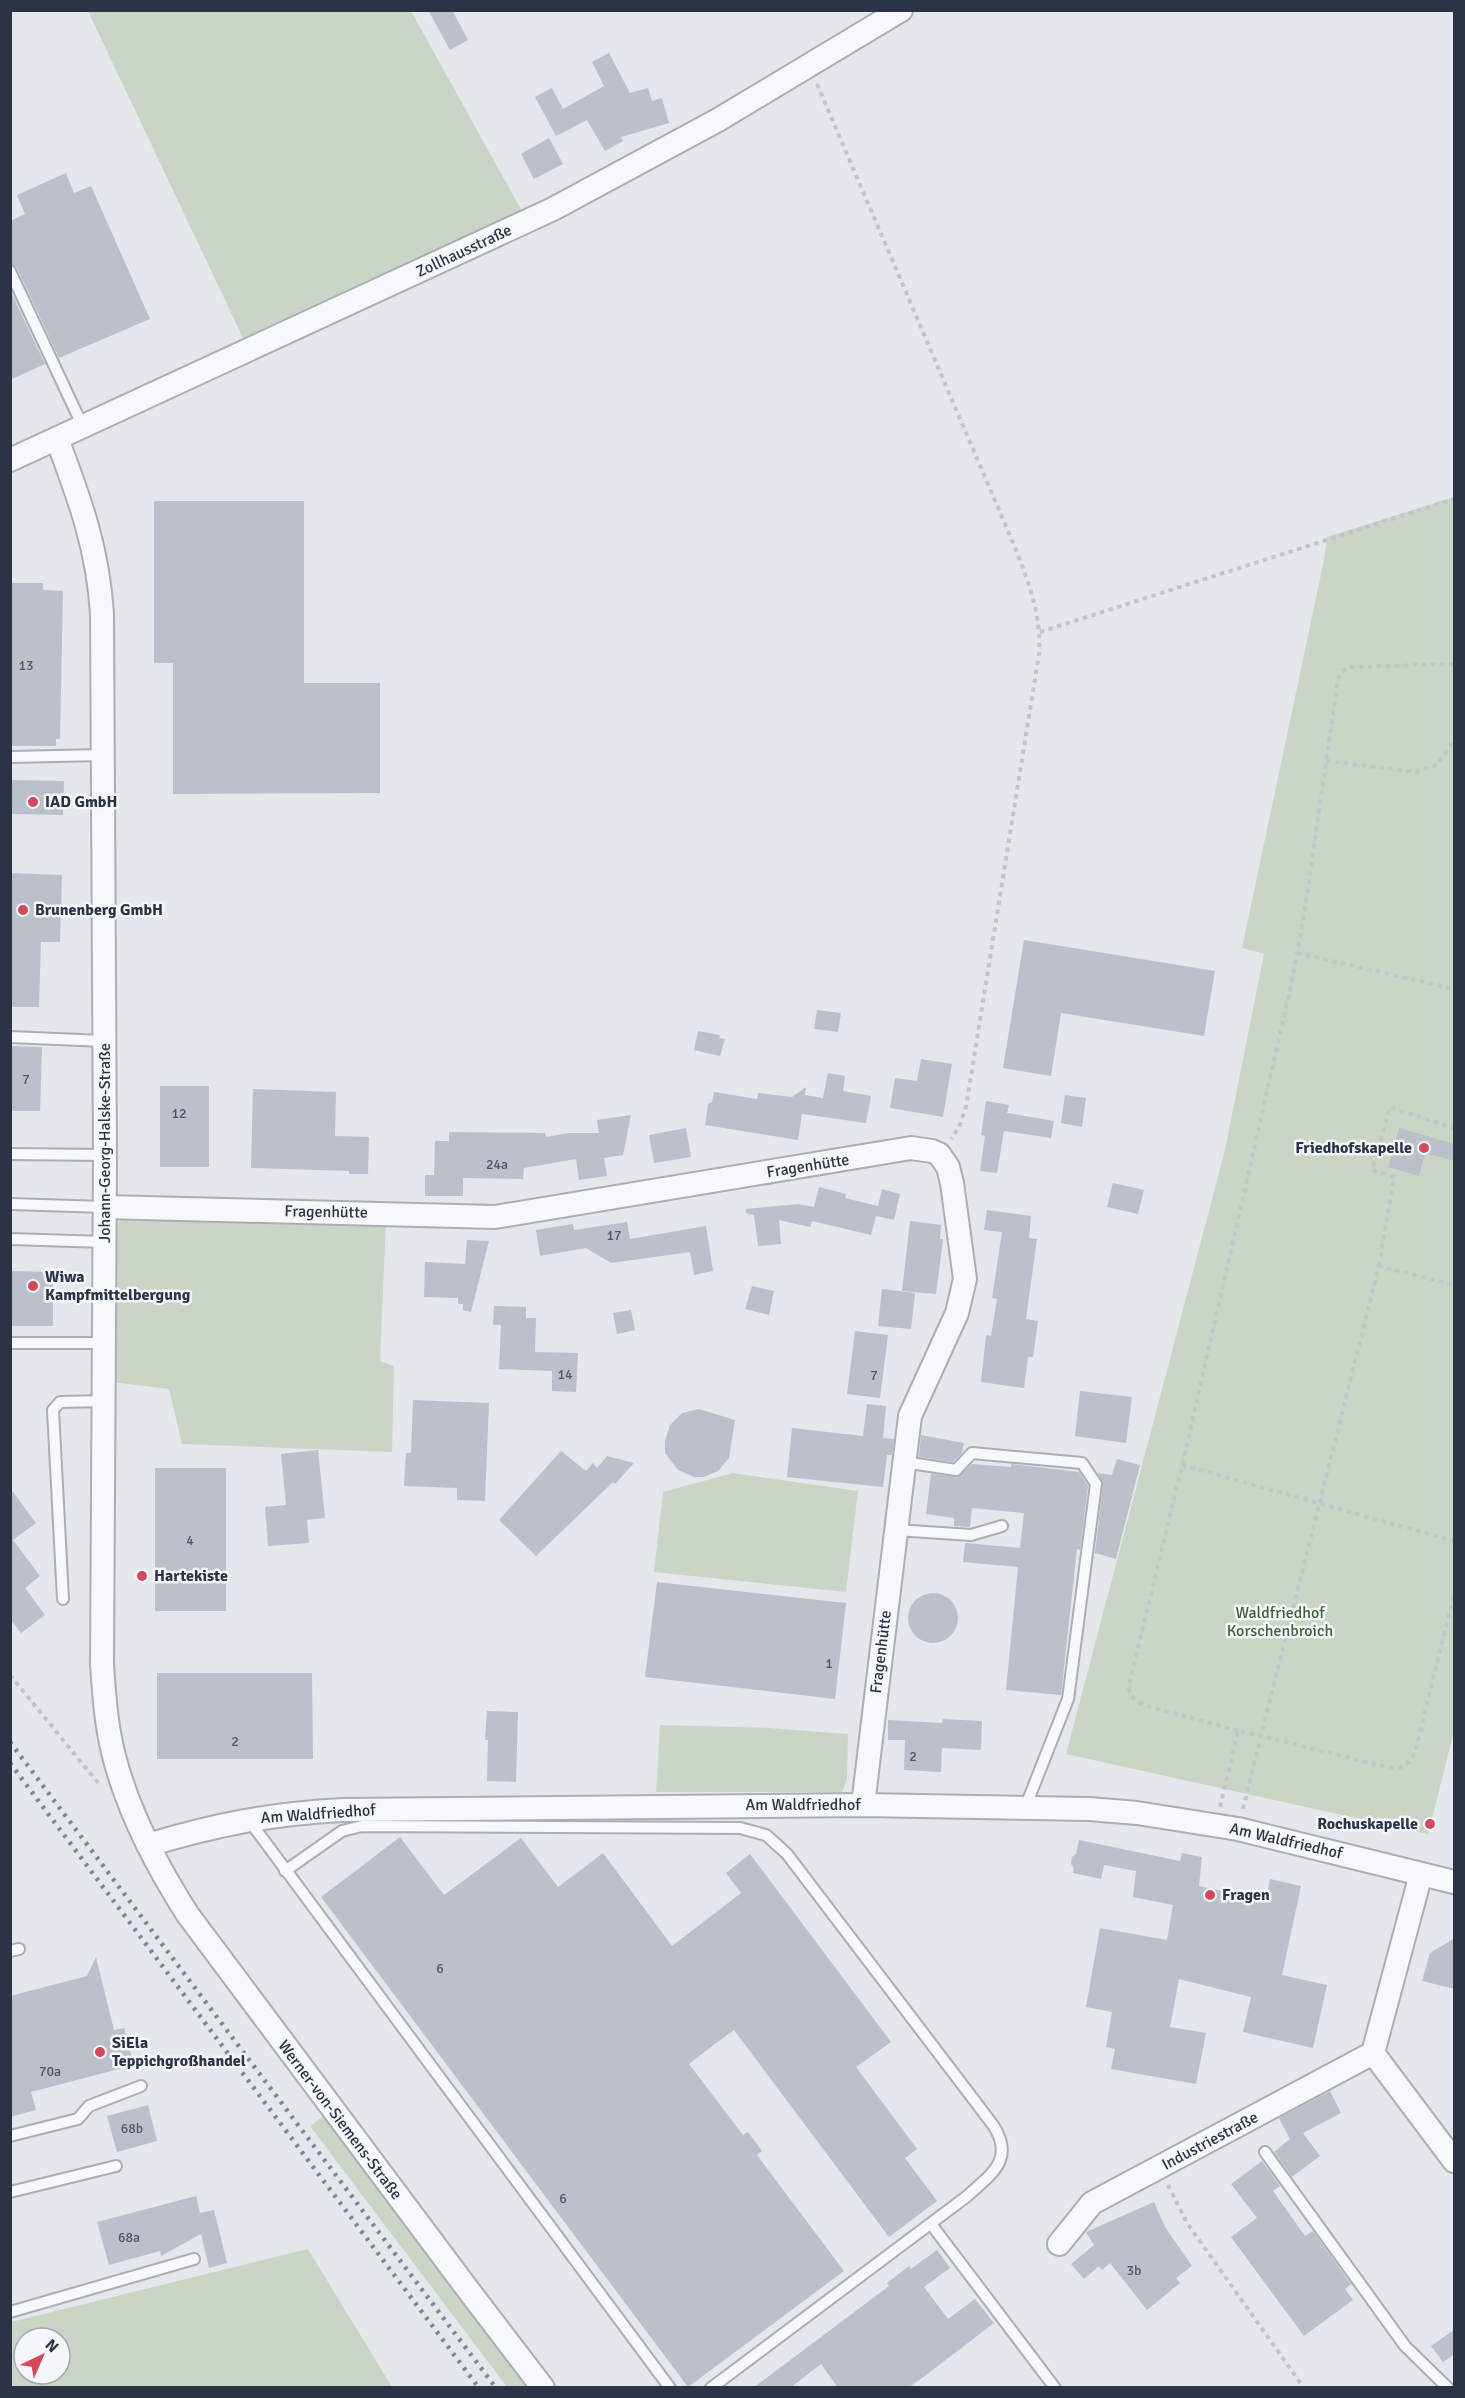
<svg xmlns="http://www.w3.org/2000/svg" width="1465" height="2398" viewBox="0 0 1465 2398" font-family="Signika,sans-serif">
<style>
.green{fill:#c9d6c5;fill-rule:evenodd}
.building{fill:#bbc0ca}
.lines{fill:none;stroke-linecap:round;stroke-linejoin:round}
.service-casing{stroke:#a9aeb7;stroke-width:14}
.minor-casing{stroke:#a9aeb7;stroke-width:26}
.path{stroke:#c2c5cb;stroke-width:4;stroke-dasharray:4.5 4.5;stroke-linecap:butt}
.service{stroke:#f7f8fa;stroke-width:10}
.minor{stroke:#f7f8fa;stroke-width:22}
.rail{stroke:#7d8696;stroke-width:4.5;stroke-dasharray:3 6;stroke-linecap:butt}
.poi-dot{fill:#d1495b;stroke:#f4f6f9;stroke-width:2}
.labels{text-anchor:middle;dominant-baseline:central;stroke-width:5;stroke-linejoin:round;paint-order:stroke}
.number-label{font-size:14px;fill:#4f5766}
.street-label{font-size:16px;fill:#2b3445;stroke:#f4f6f9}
.poi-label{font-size:16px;font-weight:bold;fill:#2b3445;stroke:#f4f6f9;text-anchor:start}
.park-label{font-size:16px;fill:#3f6138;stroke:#f4f6f9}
</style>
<rect width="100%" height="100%" fill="#e4e7ec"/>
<g class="green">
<path d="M88,11H411L523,213L243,338Z"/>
<path d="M1454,497V1731L1428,1834L1066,1754L1225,1150L1264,954L1242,948L1324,560L1327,537Z"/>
<path d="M125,1213L386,1221L380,1361L394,1366L392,1452L182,1444L169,1389L112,1382V1231Z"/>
<path d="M733,1473L858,1491L846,1592L654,1572L663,1492Z"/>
<path d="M660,1725L769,1728L848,1734L847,1779L842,1792H656Z"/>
<path d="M325,2115L531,2387H507L310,2126Z"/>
<path d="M308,2249L392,2387H11V2322ZM24,2338H60V2374H24Z"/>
</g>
<g class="building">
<path d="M428,10H452L468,40L450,50Z"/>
<path d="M609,53L630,93L648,88L652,101L662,98L669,123L621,137L623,141L605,151L587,120L556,136L535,97L552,88L563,109L604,86L592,62Z"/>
<path d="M549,138L563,164L534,179L521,154Z"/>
<path d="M66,173L74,193L91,186L150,319L59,358L17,268L10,264V221L25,214L17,195Z"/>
<path d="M10,290L45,364L10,380Z"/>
<path d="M154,501H304V683H380V793L173,794V663H154Z"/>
<path d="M10,583H43V590L63,591L60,739H56V746H10Z"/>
<path d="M10,780L64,781L63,815L10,814Z"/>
<path d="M10,873L62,875L60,942H41L39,1007H10Z"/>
<path d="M1024,940L1215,971L1204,1036L1061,1013L1051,1076L1003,1068Z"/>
<path d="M817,1010L841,1013L838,1032L814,1029Z"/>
<path d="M698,1031L720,1035L719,1038L725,1039L720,1056L694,1050Z"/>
<path d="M10,1046L42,1047L40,1111H10Z"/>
<path d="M921,1059L952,1064L943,1117L890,1108L895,1078L917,1081Z"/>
<path d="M828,1073L845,1076L843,1091L871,1096L866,1123L802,1114L798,1140L705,1125L708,1104L712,1102L714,1092L757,1099L758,1093L792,1097L806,1087L805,1095L823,1098Z"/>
<rect x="160" y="1086" width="49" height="81"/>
<path d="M253,1089L336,1092L335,1136L369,1137L368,1174H349V1171L251,1168Z"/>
<path d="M1065,1095L1086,1098L1082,1127L1061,1123Z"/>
<path d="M986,1101L1009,1105L1007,1113L1054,1121L1051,1138L1004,1131L997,1173L980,1171L985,1136L981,1135Z"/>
<path d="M631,1115L623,1155L604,1158L607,1176L579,1180L576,1159L524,1168L523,1179L463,1178V1196H425V1175H434L435,1141H449V1132L545,1133L546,1137L569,1133H599L597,1120Z"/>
<path d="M686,1128L691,1157L654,1163L649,1135Z"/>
<path d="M1399,1128L1455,1144V1161L1425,1153L1419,1176L1388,1167Z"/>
<path d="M1113,1183L1144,1190L1138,1214L1107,1207Z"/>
<path d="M819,1187L846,1194L845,1198L878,1206L882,1189L900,1194L894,1220L876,1216L871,1235L812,1221L810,1227L779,1220L781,1244L758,1246L754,1215L746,1213V1209L798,1204L814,1207Z"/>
<path d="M987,1210L1031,1216L1029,1238L1037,1239L1026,1319L1038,1321L1033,1357H1028L1024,1388L981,1382L986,1335L991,1336L997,1299L992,1298L1002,1232L984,1230Z"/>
<path d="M910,1221L941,1225L940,1239H943L936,1294L902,1291Z"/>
<path d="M627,1222L630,1239L706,1226L713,1271L694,1275L690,1252L611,1263L586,1248L540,1256L536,1230L573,1224L574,1230Z"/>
<path d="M467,1240L489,1241L471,1312L463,1310V1304H458V1298L424,1297L425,1262L465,1264Z"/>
<path d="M10,1271L53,1272V1326H12Z"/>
<path d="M752,1286L774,1291L769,1315L745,1309Z"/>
<path d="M882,1289L915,1293L911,1329L878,1326Z"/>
<path d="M494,1306L526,1307V1318H536L535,1352L578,1353L576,1392L552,1391V1371L499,1369L501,1325H493Z"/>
<path d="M631,1310L635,1330L617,1334L613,1313Z"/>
<path d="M855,1331L888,1335L880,1398L847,1394Z"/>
<path d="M1080,1391L1132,1397L1126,1443L1075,1436Z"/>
<path d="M413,1400L489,1403L485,1501L457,1500V1488L404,1486L406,1453H411Z"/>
<path d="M867,1404L886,1406L883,1438L894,1439L892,1455H887L883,1487L787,1477L792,1428L863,1436Z"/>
<path d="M699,1409L735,1420L729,1458L718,1471L704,1477H694L678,1470L665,1453V1441L670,1425L682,1413Z"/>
<path d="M921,1435L964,1443L962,1453L953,1462L919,1457Z"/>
<path d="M318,1450L325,1518L307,1520L309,1543L268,1546L265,1507L286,1505L281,1454Z"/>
<path d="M561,1451L586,1471L593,1463L597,1468L607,1456L634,1463L615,1484L613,1482L536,1556L499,1520Z"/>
<path d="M1117,1459L1140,1465L1116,1559L1095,1553L1103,1485L1098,1473L1112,1475Z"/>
<path d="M972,1464L1011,1467V1464L1079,1472L1088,1486L1080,1550L1077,1549L1061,1695L1006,1690L1018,1567L963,1562L965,1543L1020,1548L1024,1513L972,1508L970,1527L954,1526V1518L926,1514L931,1474L958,1477Z"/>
<rect x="155" y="1468" width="71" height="143"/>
<path d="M10,1488L36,1523L13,1540L40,1576L25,1588L45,1615L21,1633L10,1619Z"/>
<path d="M657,1582L846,1603L835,1699L645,1677Z"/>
<circle cx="933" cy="1618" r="25"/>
<path d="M157,1673H312L313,1759H157Z"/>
<path d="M487,1711L518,1712L516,1782L487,1781L488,1740H485Z"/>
<path d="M943,1719L982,1721L981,1750L942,1748L941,1772L904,1770L905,1740H888V1720L942,1723Z"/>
<path d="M400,1837L444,1895L521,1838L558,1887L603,1853L672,1946L741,1893L726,1873L750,1854L891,2042L856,2067L917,2149L905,2158L937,2201L889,2237L734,2030L711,2047L689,2064L743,2135L748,2132L762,2151L757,2155L844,2271L688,2387L321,1897Z"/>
<path d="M1079,1840L1180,1861L1182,1853L1202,1857L1199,1886L1266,1901L1270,1879L1301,1886L1282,1975L1327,1985L1313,2048L1243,2032L1251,1997L1179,1979L1170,2027L1206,2033L1196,2084L1111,2069L1115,2049L1106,2047L1112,2012L1086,2007L1100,1928L1167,1940L1173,1905L1133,1897L1136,1871L1104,1865L1101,1879L1073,1873L1074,1868L1071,1864L1072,1857L1076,1854Z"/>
<path d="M1455,1938V1989L1422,1981L1430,1953Z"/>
<path d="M96,1957L114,2030L124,2028L134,2065L31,2092L36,2110L10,2117V1996L87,1976Z"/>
<path d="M1330,2091L1341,2113L1303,2133L1320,2156L1292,2177L1274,2152L1290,2139L1279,2118Z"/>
<path d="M148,2105L157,2141L117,2152L107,2116Z"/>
<path d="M1262,2161L1280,2186L1273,2191L1305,2236L1313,2231L1351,2284L1345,2289L1353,2300L1304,2336L1231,2237L1257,2218L1231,2184Z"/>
<path d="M196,2196L200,2213L214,2210L227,2263L209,2268L201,2234L161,2256L160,2251L109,2265L97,2222Z"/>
<path d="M1154,2202L1165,2227L1192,2266L1176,2278L1180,2283L1147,2310L1110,2263L1102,2270L1099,2266L1084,2279L1071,2264L1094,2245L1086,2232Z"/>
<path d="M937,2250L950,2268L924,2287L948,2319L975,2299L994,2323L926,2375L908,2388H838L821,2364L790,2388H753L889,2286L887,2283L909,2266L911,2269Z"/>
<path d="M1455,2329V2354L1443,2362L1431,2346Z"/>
</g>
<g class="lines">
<g class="service-casing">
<g id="service">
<path d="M10,271L83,427"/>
<path d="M10,757L103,755"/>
<path d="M10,1037L104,1041"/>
<path d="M10,1154L105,1155"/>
<path d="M10,1204L105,1207"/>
<path d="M10,1239L105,1242"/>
<path d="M10,1343H104"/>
<path d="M904,1462L956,1470L972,1453L1082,1463L1096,1484L1068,1699L1025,1808"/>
<path d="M896,1530L971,1535L1002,1526"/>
<path d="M63,1599L53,1410L60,1402L104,1401"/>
<path d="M248,1819L670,2388"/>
<path d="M285,1871L342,1831L362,1826L740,1828L766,1835L787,1854L993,2125C1016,2160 990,2175 966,2197L711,2388"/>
<path d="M10,1951L19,1949"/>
<path d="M10,2136L78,2119L89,2106L141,2086"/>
<path d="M1265,2152L1405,2346L1448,2388"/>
<path d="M10,2192L116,2166"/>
<path d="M931,2224L1055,2388"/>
<path d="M10,2312L194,2259"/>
</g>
</g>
<g class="minor-casing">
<g id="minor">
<path d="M57,439C80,500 98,549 102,614L105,1155L102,1664C104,1694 106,1723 113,1752C127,1810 156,1865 188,1915L469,2291L543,2388"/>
<path d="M10,460L553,209L718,120L901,10"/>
<path d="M105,1207L495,1217L911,1148L932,1151L939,1154L948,1167L952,1183L965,1279L957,1313L910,1416L863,1805"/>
<path d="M148,1845C218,1824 270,1814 343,1810L863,1805L1089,1809L1137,1813L1238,1829L1454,1882"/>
<path d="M1373,2053L1454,2161"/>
<path d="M1059,2244L1092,2203L1373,2053L1421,1874"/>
</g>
</g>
<g class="path">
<path d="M817,84L1014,545C1028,581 1042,615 1039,654L966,1107L959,1127L951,1139"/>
<path d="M1040,632L1454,499"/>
<path d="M1326,761L1416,772L1437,765L1454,740"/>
<path d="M1297,953L1454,989"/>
<path d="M1379,1266L1394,1177L1372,1170L1390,1107L1454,1128"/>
<path d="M1182,1465L1454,1541"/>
<path d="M10,1675L99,1784"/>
<path d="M1238,1731L1144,1705C1136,1701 1128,1695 1129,1685L1185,1453L1290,990L1304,915L1338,679L1342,671L1351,667L1454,664"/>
<path d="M1220,1807L1238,1731L1261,1736L1379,1266L1454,1285"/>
<path d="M1243,1809L1261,1736L1386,1767C1404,1770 1410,1765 1416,1748L1454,1594"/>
<path d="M1168,2185L1187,2223L1304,2388"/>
</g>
<use href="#service" class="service"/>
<use href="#minor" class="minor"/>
<g class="rail">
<path d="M10,1742L496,2388"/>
<path d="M10,1763L479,2388"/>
</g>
</g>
<g class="poi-dot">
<circle cx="33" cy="802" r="6"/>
<circle cx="23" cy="910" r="6"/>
<circle cx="1424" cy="1148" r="6"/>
<circle cx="33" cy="1286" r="6"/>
<circle cx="142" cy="1576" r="6"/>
<circle cx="1430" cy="1824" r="6"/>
<circle cx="1210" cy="1895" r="6"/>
<circle cx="100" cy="2052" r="6"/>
</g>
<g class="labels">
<g class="number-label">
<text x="26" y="665">13</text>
<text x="26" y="1079">7</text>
<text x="179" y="1113">12</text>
<text x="497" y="1164">24a</text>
<text x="614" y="1235">17</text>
<text x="565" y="1374">14</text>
<text x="874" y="1375">7</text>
<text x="190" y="1540">4</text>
<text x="829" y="1663">1</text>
<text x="235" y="1741">2</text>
<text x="913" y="1756">2</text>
<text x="440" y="1968">6</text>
<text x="50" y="2071">70a</text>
<text x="132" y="2128">68b</text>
<text x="563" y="2198">6</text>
<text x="129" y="2237">68a</text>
<text x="1134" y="2270">3b</text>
</g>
<g class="street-label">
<text transform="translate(464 251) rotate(-25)">Zollhausstraße</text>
<text transform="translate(105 1143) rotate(-90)">Johann-Georg-Halske-Straße</text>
<text transform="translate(808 1166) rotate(-9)">Fragenhütte</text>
<text transform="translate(326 1212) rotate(1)">Fragenhütte</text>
<text transform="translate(881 1652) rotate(-83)">Fragenhütte</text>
<text x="803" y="1805">Am Waldfriedhof</text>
<text transform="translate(318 1814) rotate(-4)">Am Waldfriedhof</text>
<text transform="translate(1286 1841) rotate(13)">Am Waldfriedhof</text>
<text transform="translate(340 2120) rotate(53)">Werner-von-Siemens-Straße</text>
<text transform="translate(1210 2141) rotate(-28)">Industriestraße</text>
</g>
<g class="poi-label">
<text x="45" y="802">IAD GmbH</text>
<text x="35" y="910">Brunenberg GmbH</text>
<text x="1412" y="1148" text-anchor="end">Friedhofskapelle</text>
<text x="45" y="1277">Wiwa<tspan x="45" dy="18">Kampfmittelbergung</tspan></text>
<text x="154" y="1576">Hartekiste</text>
<text x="1418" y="1824" text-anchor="end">Rochuskapelle</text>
<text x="1222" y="1895">Fragen</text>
<text x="112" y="2043">SiEla<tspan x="112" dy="18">Teppichgroßhandel</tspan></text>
</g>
<g class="park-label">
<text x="1280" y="1613">Waldfriedhof<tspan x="1280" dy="18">Korschenbroich</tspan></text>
</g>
</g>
<rect width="1465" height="2398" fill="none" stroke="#2b3445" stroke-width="24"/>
<g transform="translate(42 2356) rotate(44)"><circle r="28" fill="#f4f6f9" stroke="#a4a8b1" stroke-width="1.5"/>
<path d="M0-4.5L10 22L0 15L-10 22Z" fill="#d1495b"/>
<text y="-9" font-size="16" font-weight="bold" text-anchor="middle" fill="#2b3445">N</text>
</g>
</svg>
